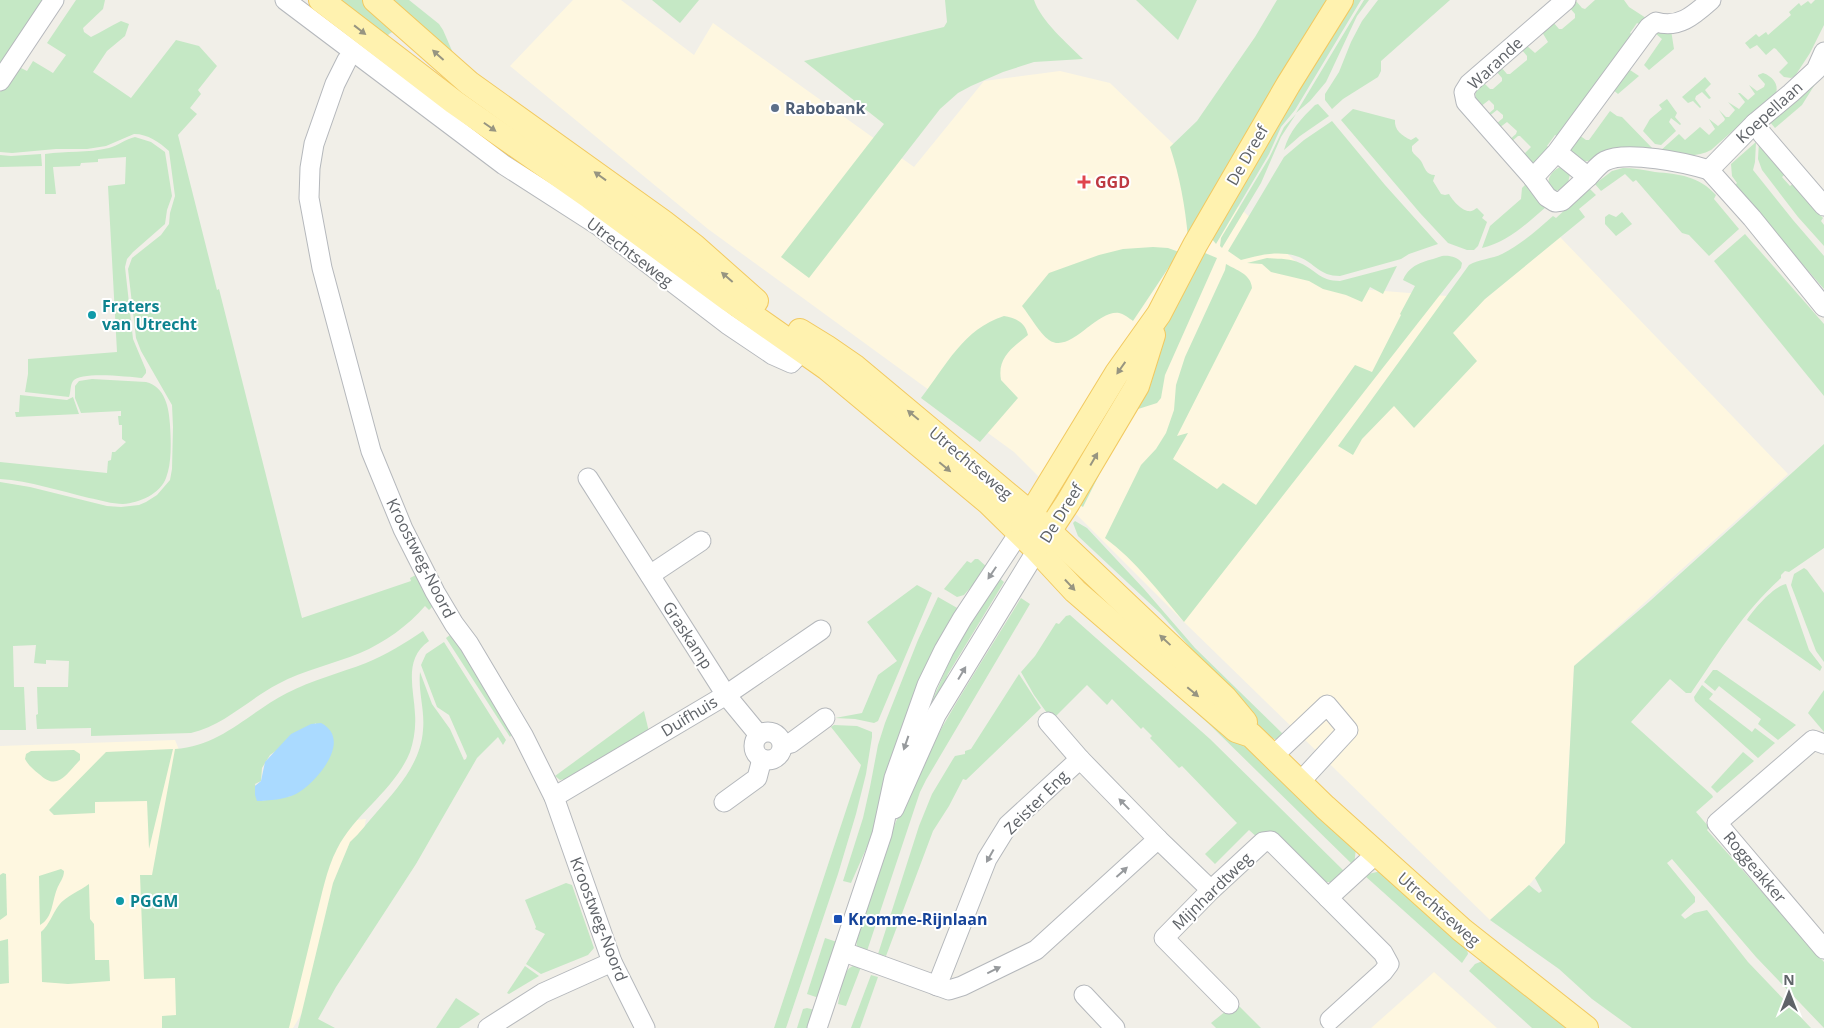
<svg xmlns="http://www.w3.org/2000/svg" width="1824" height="1028" viewBox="0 0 1824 1028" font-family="'Open Sans',sans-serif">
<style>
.commercial{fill:#fef7e0}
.green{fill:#c5e8c5;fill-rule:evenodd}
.water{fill:#aadaff}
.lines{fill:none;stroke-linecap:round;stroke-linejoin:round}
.minor-casing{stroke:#b5b8bc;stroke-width:21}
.major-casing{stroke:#f2c960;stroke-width:26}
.minor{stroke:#fff;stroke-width:19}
.major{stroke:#fff2af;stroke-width:24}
.oneway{fill:#979581}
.oneway2{fill:#979a9d}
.service-dot{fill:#5c6f8a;stroke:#fff;stroke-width:2}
.health-dot{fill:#e0444e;stroke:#fff;stroke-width:2}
.culture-dot{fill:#0f9aa8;stroke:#fff;stroke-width:2}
.transit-dot{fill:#1a4fb4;stroke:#fff;stroke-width:2}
.labels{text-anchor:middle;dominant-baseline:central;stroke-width:4;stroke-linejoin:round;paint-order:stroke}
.street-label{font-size:16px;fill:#5f6368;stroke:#fff}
.service-label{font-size:16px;font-weight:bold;fill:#4e5e75;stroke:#fff;text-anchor:start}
.health-label{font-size:16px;font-weight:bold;fill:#be3a42;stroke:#fff;text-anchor:start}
.culture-label{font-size:16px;font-weight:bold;fill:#0d838f;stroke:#fff;text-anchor:start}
.transit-label{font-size:16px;font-weight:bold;fill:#164399;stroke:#fff;text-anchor:start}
</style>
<rect width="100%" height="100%" fill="#f1efe8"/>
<g class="commercial">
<path d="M573,0H621L694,55L713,23L914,167L984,81L1060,71L1110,83L1321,286L1485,299L1560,237L1788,474L1574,666L1565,843L1529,885L1490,920L1184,622L1014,452L708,229L510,66Z"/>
<path d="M175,740L213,833L366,819L341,949L293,1028H0V746Z"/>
<path d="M1434,972L1497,1028H1371Z"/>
</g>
<g class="green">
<path d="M0,0H44L0,66Z"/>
<path d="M76,0H105L103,9L83,28L84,32L91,37C102,32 110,26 121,21L129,24L125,36L107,51L93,72L131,98L176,40L199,46L217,66L198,90L201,94L190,108L197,114L178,135L217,290L219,289L302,618L411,581L410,578L416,575L433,603L432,607L429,610L425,606C409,625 384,643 360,653C333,664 304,670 278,684C249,699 223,726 191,733L91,736V728L37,729L36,715L38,714L37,687H68L69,661L46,660V664L34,663L36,645L13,646L14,687H24L26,730H0V482L30,487L107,506L121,507L139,505L146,502L157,495L170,480L172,469L173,427L172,405L141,351L136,338L128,269L132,258L161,235L169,224L170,213L175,196L169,151C159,142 148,134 134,134L106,146L87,149H56L12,153L0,152V92L17,66L27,71L33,61L53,73L66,55L47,43Z"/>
<path d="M328,0H362L397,29L389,34L384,40Z"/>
<path d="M388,0H409L439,24L443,30L453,53Z"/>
<path d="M652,0H699L680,23Z"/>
<path d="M945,0H1034C1041,21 1067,43 1083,59L1034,62L1003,72L971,86L958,93L940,109L809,278L781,257L884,124L804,61L944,27L947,22Z"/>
<path d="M1136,0H1197L1178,40Z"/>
<path d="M1277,0H1332L1188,237C1185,206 1180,177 1170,147L1197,121L1255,37Z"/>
<path d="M1352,0H1361L1295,110L1281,127L1269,154L1216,244L1212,239L1211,232Z"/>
<path d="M1364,0H1369L1357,16L1326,82L1310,101L1296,113Z"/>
<path d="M1378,0H1450L1381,61V71L1378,77L1343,99L1332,109L1325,100V94L1339,72L1351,42L1362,21Z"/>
<path d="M1595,0H1624L1629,7L1646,18L1641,25L1637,23L1630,33L1633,35L1559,137L1555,135L1547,146L1550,148L1535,162H1530L1523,155L1531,147L1520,136H1518L1511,142L1509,140L1516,134L1517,131L1507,122L1499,128L1495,125L1503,118V115L1497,110L1488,117L1487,115L1494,109V105L1489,100L1480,107C1473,96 1474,91 1483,82L1490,89H1493L1502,81V78L1496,71L1501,67L1507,74H1510L1527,60V56L1521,49L1526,45L1535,53L1548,42L1542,32L1553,22L1559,29H1562L1575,18V14L1569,7L1576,1L1582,8L1585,9Z"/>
<path d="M1815,0H1824V25L1810,53L1795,76L1791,78L1784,77L1779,72L1788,63L1776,49L1774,48L1766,55L1757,45L1750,49L1745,43L1756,34L1759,37L1766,32L1768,35L1791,15L1789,12L1799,3L1801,6L1808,1L1811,4Z"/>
<path d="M1671,30L1674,49L1649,70L1644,65L1662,39L1655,33L1656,32Z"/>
<path d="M1627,68L1639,76L1618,94L1612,89Z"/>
<path d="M1824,70L1802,105L1775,128L1769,121Z"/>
<path d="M1763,73C1772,76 1779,84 1776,93L1711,150C1695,159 1677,154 1659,152L1679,134L1685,140L1700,127L1709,135L1715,129L1709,119L1718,126L1724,121L1725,119L1719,110L1726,117H1729L1735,110L1728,102L1739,109L1745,102L1738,93H1740L1748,100L1755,94L1749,85L1757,91L1764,87L1765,84L1758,76V75Z"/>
<path d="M1705,77L1711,84L1705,90L1711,98L1709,99L1702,92L1696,96L1695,99L1701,107L1700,108L1693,101L1688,103L1682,97Z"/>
<path d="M1667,99L1677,113L1675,117L1681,124L1680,125L1671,118L1669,122L1676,131L1661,145L1655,144L1643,131L1650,119L1662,109L1659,105Z"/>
<path d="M1318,104L1329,116L1300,136L1284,150C1289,131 1302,118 1315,105Z"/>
<path d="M1353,109L1395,120C1394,130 1402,136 1411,140L1416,137L1419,140L1412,146V151C1414,155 1418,157 1421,161C1425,168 1426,175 1435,175L1433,181L1441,194L1445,195L1449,194C1452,200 1462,211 1469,211C1472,212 1475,209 1477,208L1484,215L1482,218L1487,222L1478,246L1474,250H1467L1448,243L1420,213L1341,120Z"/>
<path d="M1610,111L1617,116L1622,117L1655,151L1581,162L1571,152L1570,148L1579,135L1586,140H1589Z"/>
<path d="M1296,114L1281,137L1261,183L1222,248L1220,246L1221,238L1269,158L1284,127Z"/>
<path d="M1332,121L1385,185L1438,244L1409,254L1401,259L1340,276C1319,276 1315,263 1299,257C1280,250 1259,255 1241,260L1228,251L1284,157L1304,140Z"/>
<path d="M135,137L151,142L165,152L172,196L167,210L165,224L133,252L127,259L125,267L133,339L146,370V373L142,378C129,377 81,371 73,381C70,385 71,392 69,397L25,392L28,374V359L117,352L108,186L125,184L126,157L98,159V162L81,163L80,166L53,167L56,194H45V154C66,151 88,153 109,148C117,146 126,139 135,137Z"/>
<path d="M1759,141L1785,174L1782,177L1790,186L1793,184L1823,218L1821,221L1824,225V246L1798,217L1762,170L1758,159Z"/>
<path d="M1756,142L1755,162L1753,170L1793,220L1824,256V289L1734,186L1737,183L1732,176L1731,164Z"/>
<path d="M41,154L42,166L0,167V155L11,156Z"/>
<path d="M1560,167H1563L1570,174L1568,183L1560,190L1553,191C1544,182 1550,172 1560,167Z"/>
<path d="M1623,168C1633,168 1644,170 1655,172C1679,174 1699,176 1716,195L1714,199L1739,229L1709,256L1689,235L1682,233L1636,180L1633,182L1625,174L1601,191L1595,184L1612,171Z"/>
<path d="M1526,184L1546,207C1526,224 1508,242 1482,248L1490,226L1521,199L1522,188Z"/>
<path d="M1589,188L1596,195L1579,209L1585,217L1485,299L1453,333L1477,361L1414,428L1394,406L1362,439L1353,455L1338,446L1469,265C1479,259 1492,259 1502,254C1522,244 1537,230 1553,216L1556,218Z"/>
<path d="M1622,212L1632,224L1616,236L1605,224V217L1609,214L1616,217Z"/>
<path d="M1745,234L1824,324V396L1714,261Z"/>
<path d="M1153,247L1168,248L1179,252L1133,321C1129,318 1124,314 1119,313C1096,310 1070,355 1049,340C1040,334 1030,316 1022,306L1049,273L1099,255L1123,249Z"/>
<path d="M1205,253L1217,258L1165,375L1161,398L1157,403L1135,410L1136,401L1083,507L1076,503L1169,308L1202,254Z"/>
<path d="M1442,256C1449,255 1458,257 1462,263L1461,268L1184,622C1159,592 1136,561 1105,538L1141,465L1156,449L1166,433L1174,410L1176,385L1185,357L1225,270L1226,264C1236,270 1251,274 1252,288L1177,436L1188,433L1173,459L1217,489L1223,483L1256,505L1355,365L1372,372L1401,315L1400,314L1415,286L1403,280C1411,262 1426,262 1442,256Z"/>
<path d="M1267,258C1278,259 1290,258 1300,263C1316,270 1320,281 1340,281L1397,266L1383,294L1370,287L1362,302L1346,295L1323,289L1309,281L1271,272L1262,264L1247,263Z"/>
<path d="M1004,316C1016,318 1025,322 1028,335C1012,348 997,358 1001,380L1018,398L980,442L921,398C946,366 963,329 1004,316Z"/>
<path d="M92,379L146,382C165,387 169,407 170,425C171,441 172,463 166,478C160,494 139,503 123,504C112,504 100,500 89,498C60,491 30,481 0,479V462L107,473L108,461L111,460L112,452H115L126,442L122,439V425H119L118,416H121V411L81,413L75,398V386L79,381Z"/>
<path d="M20,395L67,400L73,397L79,414L16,417L15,412H19Z"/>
<path d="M1824,444V548L1789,572L1785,571L1781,575V578C1744,611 1719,652 1691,693H1686L1670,679L1631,722L1712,795L1713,797L1696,812L1709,827L1707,830L1824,962V1028L1756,957L1672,859L1667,863L1695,897V902L1681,915L1685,919L1694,913L1707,910L1748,962L1811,1028H1632L1592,999L1559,969L1490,920L1529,885L1539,893L1542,891L1535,878L1565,843L1574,666L1650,601Z"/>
<path d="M1075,521L1087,528L1144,589L1195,648L1285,736C1278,740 1273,740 1267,735L1160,613L1078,536L1073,523Z"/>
<path d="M975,559H978L988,568C981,578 972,585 964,595L957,597L944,589L967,561L971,563Z"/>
<path d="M1804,568L1807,570L1824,593V662L1816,651L1791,585L1794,574Z"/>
<path d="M997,576L1004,582L948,674L936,705H934L932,701L947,667L948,648Z"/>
<path d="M1786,584L1809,650L1822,667L1820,671L1747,620C1753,610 1774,586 1786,584Z"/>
<path d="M917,585L932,593L878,721L874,723L855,719L835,718L862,713L878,675L897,661L867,622Z"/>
<path d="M1058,590L1189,692L1356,848L1354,866L1210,725Z"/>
<path d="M938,597L959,609L874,831L851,883L843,881L863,818L870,787L878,745L885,723L918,640Z"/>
<path d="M1021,598L1030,604L926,780L920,792L866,954L857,948L856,937C872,888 887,839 909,791C940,724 982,662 1021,598Z"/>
<path d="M1070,615L1210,739L1345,872L1333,882H1323L1259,839L1249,830L1215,864L1205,854L1237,823L1182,766L1179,768L1150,738L1152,736L1143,727L1141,729L1112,699L1107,705L1087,685L1052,720L1034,695L1021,672L1035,656L1056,623L1059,624L1066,616Z"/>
<path d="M423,631L429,641C403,659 414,689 415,714C416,727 414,740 410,752C394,791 356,812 337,849C326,870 322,895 316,917C307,954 298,991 289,1028H162V1016L176,1015L175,978L144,979L140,875H152L175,749C221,746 248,713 287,693C312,680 340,673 366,663C386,655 405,643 423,631ZM316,723L291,796L260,801L255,784L261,781L262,768L270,755Z"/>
<path d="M450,635L454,636L512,734L510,737L446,638Z"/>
<path d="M444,642L506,740L503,745L498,737L477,758L416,864L336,987L318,1019L335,1028H298L333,883L350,842C360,833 368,822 376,813C397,789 421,763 423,730C425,710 418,692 420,672L432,704L450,729L464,760L466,759L467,756L449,715L437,707L421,665L426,654Z"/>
<path d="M1713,670H1717L1796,725L1778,740L1758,724L1761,719L1719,686L1715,691L1704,682Z"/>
<path d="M1019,674L1041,708L966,780L963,779L949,806L933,831L886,956L878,954L919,826L932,794L953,759L955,756L965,754V751L971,749Z"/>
<path d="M1702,685L1713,694L1709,699L1752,732L1755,728L1775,743L1758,758L1695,701L1694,697Z"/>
<path d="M1824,690V732L1808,713Z"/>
<path d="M644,711L649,732L565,779L560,780L555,776Z"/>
<path d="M834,725L857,726L872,732V737L866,774L856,814L838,874L786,1028H774L861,765L831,727Z"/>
<path d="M173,749L149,849L147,801L95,802V813L54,815L49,810L106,752Z"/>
<path d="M74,750L80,754V760C66,774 58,792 39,774C34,770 28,765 25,759L26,754L31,751Z"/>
<path d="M1743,752L1754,761L1717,793L1711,787Z"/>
<path d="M61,869L64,871C64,878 59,883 57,889C52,901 53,918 40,925L39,876Z"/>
<path d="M1381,871L1466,944L1468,954L1462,963L1364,875Z"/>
<path d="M3,873L6,874L7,915L0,920V875Z"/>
<path d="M566,883L572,885L594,948L588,955L541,974L526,964L545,934L535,929L536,927L525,900Z"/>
<path d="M89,884L90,919L94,924L95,960H109L110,981L68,984L42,982L41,932C50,924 52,914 59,905C66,896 80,891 89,884Z"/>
<path d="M825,938L837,942L819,998L807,994Z"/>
<path d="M8,939L9,983L0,984V941Z"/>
<path d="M1480,962H1485L1570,1028H1532L1469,971L1475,964Z"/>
<path d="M856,965L861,967L846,1006L838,1004C841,991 841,968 856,965Z"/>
<path d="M525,966L539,976L509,994L507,993Z"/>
<path d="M871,975L878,977L860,1028H851Z"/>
<path d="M456,998L480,1014L459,1028H436Z"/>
<path d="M1236,1003L1261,1028H1216L1211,1023Z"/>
<path d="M807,1008L815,1010L811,1028H797L803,1009Z"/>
</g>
<path class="water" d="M321,723C354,740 315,784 296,794C286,799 268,801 257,801L255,795V786L261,781L265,762L291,734L311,724Z"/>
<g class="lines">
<g class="minor-casing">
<g id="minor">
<path d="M285,0L504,165L599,226L727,324L773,355L791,363L803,350"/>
<path d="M347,60L335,84L314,144L310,168L309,198L322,268L371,451L403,529L435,592L454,624L469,644L523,735L554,797L612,962L645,1028"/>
<path d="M0,81L54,0"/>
<path d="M1755,123L1762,134L1824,206"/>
<path d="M1557,152L1588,177L1562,201L1555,202L1547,197L1533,178L1557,152L1649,27L1656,22C1679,29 1694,15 1711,0"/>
<path d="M1709,170L1752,218L1824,307"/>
<path d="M1709,170L1755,123L1791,93L1816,70L1824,52"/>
<path d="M1588,177C1593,172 1599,164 1605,161C1626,150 1687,163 1709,170"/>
<path d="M1533,178L1466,102L1464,92L1469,84L1566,0"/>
<path d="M588,478L726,695L759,735"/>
<path d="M650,575L701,541"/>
<path d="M1048,722L1080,759"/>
<circle cx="768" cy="746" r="14"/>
<path d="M1824,744L1813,740L1717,823L1824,949"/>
<path d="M783,745L791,743L825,718"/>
<path d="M1273,756L1327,705L1348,730L1300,782"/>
<path d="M554,797L726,695L821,630"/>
<path d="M724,802L757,778L762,759"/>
<path d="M894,809L936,715L1037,550"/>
<path d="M1328,898L1376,854"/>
<path d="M844,952L949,990L962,986L1036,950L1158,839"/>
<path d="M937,986L987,859L1008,825L1080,759L1158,839L1211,890"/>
<path d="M1084,995L1115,1028"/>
<path d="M1229,1004L1164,938L1211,890L1263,842L1271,841L1383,953L1389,964L1383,972L1330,1020"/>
<path d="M488,1028L543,993L612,962"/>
<path d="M817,1028L882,834L894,778L927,685L944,650L962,619L1019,533"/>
</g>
</g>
<g class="major-casing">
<g id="major">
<path d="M321,0L454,102L590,197L730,300L827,368L988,502L1037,550L1075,591L1236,730L1251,735L1325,807L1462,930L1586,1028"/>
<path d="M375,0L469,83L663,222L694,246L756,301"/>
<path d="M800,331L826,347L855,367L1031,514L1225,698L1245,722"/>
<path d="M1023,527L1117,373L1159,314L1195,245L1288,85L1341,0"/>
<path d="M1042,542L1067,504L1137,386L1153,335"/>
</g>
</g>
<use href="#minor" class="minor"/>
<use href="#major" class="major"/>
</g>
<defs><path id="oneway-solid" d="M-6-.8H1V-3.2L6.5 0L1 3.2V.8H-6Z" transform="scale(1.25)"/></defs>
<g class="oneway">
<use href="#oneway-solid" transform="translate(360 30) rotate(38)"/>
<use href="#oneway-solid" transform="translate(438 55) rotate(-138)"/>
<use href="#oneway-solid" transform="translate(490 127) rotate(35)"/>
<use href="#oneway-solid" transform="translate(600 176) rotate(-144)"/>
<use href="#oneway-solid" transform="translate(727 277) rotate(-139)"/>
<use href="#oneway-solid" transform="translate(1121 368) rotate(125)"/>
<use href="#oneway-solid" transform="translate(913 415) rotate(-140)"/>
<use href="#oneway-solid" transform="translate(1094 459) rotate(-60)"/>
<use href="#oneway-solid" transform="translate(945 467) rotate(40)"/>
<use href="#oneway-solid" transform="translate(1070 585) rotate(47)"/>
<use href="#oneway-solid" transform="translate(1165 640) rotate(-137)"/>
<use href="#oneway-solid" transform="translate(1193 692) rotate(40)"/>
</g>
<g class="oneway2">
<use href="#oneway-solid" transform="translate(992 573) rotate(124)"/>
<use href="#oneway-solid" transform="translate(962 673) rotate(-59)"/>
<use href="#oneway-solid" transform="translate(906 743) rotate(109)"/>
<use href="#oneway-solid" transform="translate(1124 804) rotate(-134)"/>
<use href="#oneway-solid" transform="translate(990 856) rotate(119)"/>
<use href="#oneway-solid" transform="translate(1122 872) rotate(-42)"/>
<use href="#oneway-solid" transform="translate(994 970) rotate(-26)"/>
</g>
<circle class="service-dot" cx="775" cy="108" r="5"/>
<path class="health-dot" d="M1081.5 174.5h5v5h5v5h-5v5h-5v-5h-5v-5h5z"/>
<g class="culture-dot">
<circle cx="92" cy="315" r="5"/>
<circle cx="120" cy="901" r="5"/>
</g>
<rect class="transit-dot" x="833" y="914" width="10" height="10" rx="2.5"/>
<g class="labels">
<g class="street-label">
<text transform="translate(1495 63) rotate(-43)">Warande</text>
<text transform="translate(1769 112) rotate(-42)">Koepellaan</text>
<text transform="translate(1247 155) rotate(-60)">De Dreef</text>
<text transform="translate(630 252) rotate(37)">Utrechtseweg</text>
<text transform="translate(971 463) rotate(40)">Utrechtseweg</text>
<text transform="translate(1061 513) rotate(-58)">De Dreef</text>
<text transform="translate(421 558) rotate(63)">Kroostweg-Noord</text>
<text transform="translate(688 635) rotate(57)">Graskamp</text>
<text transform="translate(689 716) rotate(-31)">Duifhuis</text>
<text transform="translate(1036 802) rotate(-45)">Zeister Eng</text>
<text transform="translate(1755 867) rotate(50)">Roggeakker</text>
<text transform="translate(1212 891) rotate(-44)">Mijnhardtweg</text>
<text transform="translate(1439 909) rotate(41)">Utrechtseweg</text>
<text transform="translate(599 919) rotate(69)">Kroostweg-Noord</text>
</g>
<g class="service-label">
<text x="785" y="108">Rabobank</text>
</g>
<g class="health-label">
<text x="1095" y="182">GGD</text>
</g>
<g class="culture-label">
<text x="102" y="306">Fraters<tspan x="102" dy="18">van Utrecht</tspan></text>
<text x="130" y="901">PGGM</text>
</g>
<g class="transit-label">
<text x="848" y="919">Kromme-Rijnlaan</text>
</g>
</g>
<g transform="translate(1789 993)" stroke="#ffffff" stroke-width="4" paint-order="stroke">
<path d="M0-4L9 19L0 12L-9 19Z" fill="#5f6368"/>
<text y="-8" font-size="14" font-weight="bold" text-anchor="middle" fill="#5f6368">N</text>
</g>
</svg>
